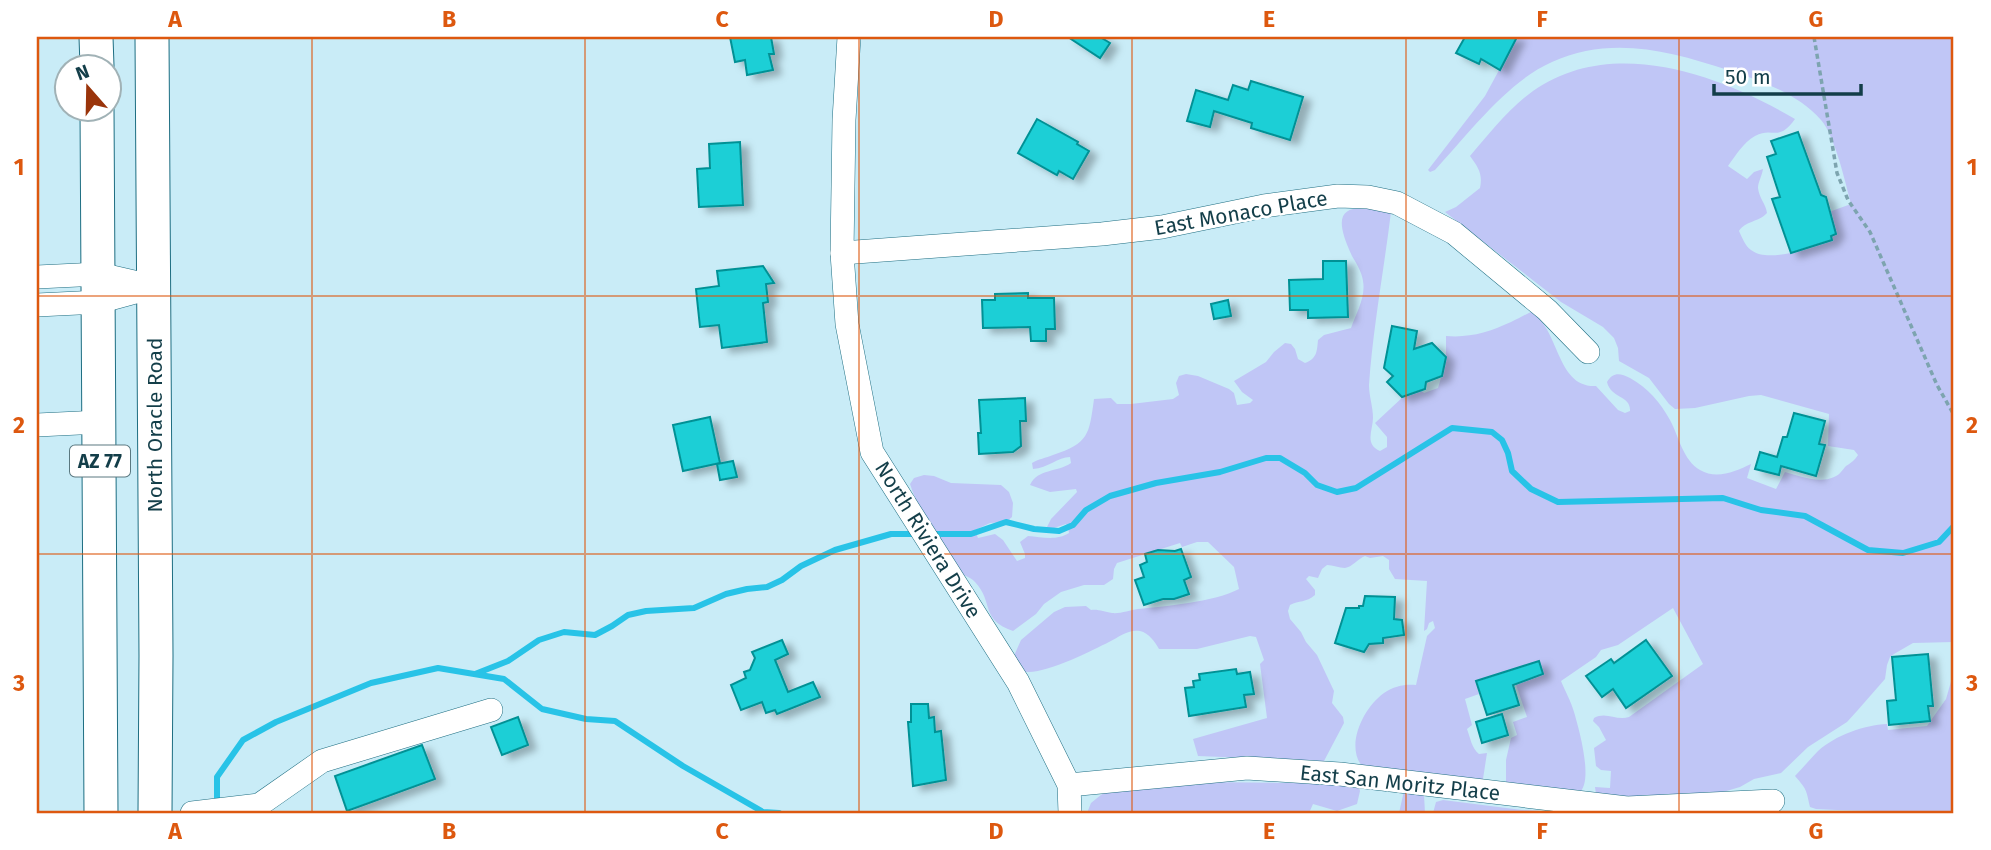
<svg xmlns="http://www.w3.org/2000/svg" width="1991" height="850" viewBox="0 0 1991 850" font-family="'Fira Sans',sans-serif">
<style>
.grass{fill:#c0c6f6}
.lines{fill:none;stroke-linecap:round;stroke-linejoin:round}
.stream{stroke:#28c3e7;stroke-width:6}
.building{fill:#1acfd6;stroke:#069195;stroke-width:2;filter:url(#shadow)}
.minor-casing{stroke:#1e6e82;stroke-width:24}
.highway-casing{stroke:#1e6e82;stroke-width:35}
.path{stroke:#7da4af;stroke-width:3.5;stroke-dasharray:5 3.5;stroke-linecap:butt}
.minor{stroke:#fff;stroke-width:23}
.highway{stroke:#fff;stroke-width:33}
.grid{fill:none;stroke:#dd580f;stroke-width:2;stroke-opacity:0.55}
.labels{text-anchor:middle;dominant-baseline:central;stroke-width:5;stroke-linejoin:round;paint-order:stroke}
.shield{fill:#fff;stroke:#5a7880;stroke-width:2}
.shield-label{font-size:19px;font-weight:bold;fill:#133e49}
.street-label{font-size:21px;fill:#133e49;stroke:#fff}
.neatline{fill:none;stroke:#dd580f;stroke-width:2.5}
.grid-label{font-size:23px;text-anchor:middle;font-weight:bold;fill:#dd580f}
</style>
<defs>
<filter id="shadow"><feDropShadow dx="8" dy="4.5" stdDeviation="3.5" flood-color="#0004"/></filter>
</defs>
<rect width="100%" height="100%" fill="#c9ecf7"/>
<g class="grass">
<path d="M1517,37H1954V642L1913,643L1894,654L1890,657L1887,665L1885,679L1857,711L1847,722L1808,747L1781,773L1754,779L1740,787L1723,792L1639,800L1596,794L1595,787L1610,788L1611,771L1601,770L1596,766L1594,748L1606,740L1599,727L1593,721L1594,718C1606,711 1616,721 1629,717L1703,664L1673,608L1618,645L1601,650L1596,657L1561,681C1565,691 1571,701 1574,712C1579,729 1594,782 1579,793L1506,786V760L1511,738L1517,735L1513,722L1527,717L1511,670L1477,681L1479,694L1465,699L1472,725L1467,729C1470,737 1472,749 1479,754L1487,753L1483,779L1480,782L1362,766C1345,745 1364,707 1384,693C1394,686 1405,684 1416,685L1427,636L1435,628L1433,621L1429,623L1427,629L1424,631L1427,581L1395,579L1389,569V560L1383,556L1370,558L1365,556C1358,559 1352,567 1345,568C1339,568 1333,565 1327,565L1322,569L1318,578L1309,576L1306,579L1315,590V595C1306,603 1299,600 1290,605L1288,611L1290,619L1301,632L1306,642L1317,655L1334,691L1332,703L1343,717L1344,723L1324,761L1198,756L1193,739L1267,718L1260,664L1264,660L1256,637L1250,636L1197,649H1159C1155,642 1149,633 1140,631C1128,629 1119,637 1109,642C1091,651 1041,677 1022,671L1013,658L1021,640L1054,612L1065,607L1086,606L1091,610C1099,609 1104,612 1112,613C1120,614 1130,610 1138,609C1167,606 1214,602 1239,589L1234,567L1208,542H1197L1182,547L1180,543L1117,563L1114,569L1113,579L1104,585H1084L1061,592L1044,604L1036,614L1013,631C980,620 994,602 975,582C970,576 962,576 958,570C938,546 920,514 910,484L914,478L924,475L934,476L951,483L1001,485L1009,492L1013,503L1012,517L1006,522L990,523L975,530L978,538L995,534L1003,540L1017,561L1025,558V554L1020,542L1028,536C1042,537 1057,541 1069,533L1068,527L1066,524L1051,529L1047,527L1051,519L1077,492L1076,489L1050,492L1030,485C1038,468 1057,473 1071,463L1070,457C1058,457 1048,468 1033,469L1032,463C1038,459 1046,458 1053,455C1089,443 1089,435 1094,399L1111,398L1117,404H1131L1173,399L1179,395L1176,383L1179,376L1186,374L1198,376L1229,389L1234,393L1237,405L1250,403L1253,400L1242,392L1234,381L1266,362L1274,352L1285,343L1291,344L1295,349L1298,359L1305,363C1317,359 1317,351 1318,340L1324,335L1351,328C1356,314 1366,297 1363,281C1362,272 1356,263 1352,256C1329,207 1346,203 1391,212C1384,269 1373,328 1369,385C1369,396 1373,407 1373,418C1373,430 1364,444 1380,451L1387,447V437L1375,423L1404,396L1421,390L1424,393L1438,388L1446,361V336C1470,338 1489,332 1511,322C1518,319 1524,315 1531,312C1560,329 1556,388 1596,386L1618,410L1625,413L1630,411C1631,395 1611,399 1607,382C1613,372 1620,373 1630,378C1648,388 1660,402 1670,420C1679,437 1683,460 1700,470C1717,480 1736,471 1751,464L1747,478L1776,489L1785,472C1800,476 1819,484 1834,477C1840,475 1842,470 1846,466C1852,462 1854,461 1858,455L1854,450L1828,446L1829,414L1761,395L1749,396L1695,408L1675,409L1669,404L1649,378L1619,361L1618,348L1614,338L1603,327L1561,302L1445,212L1456,207L1480,188C1483,174 1478,167 1470,156C1490,133 1508,109 1533,91C1613,35 1720,75 1795,119C1778,143 1773,126 1755,136C1743,143 1736,155 1728,166L1747,179L1754,172L1763,169C1762,176 1758,182 1758,188C1759,198 1766,204 1767,213C1759,222 1745,221 1739,231C1742,237 1745,246 1751,250C1769,264 1813,247 1832,240L1831,219L1833,217L1829,212L1851,204C1845,182 1835,136 1821,120C1797,93 1761,81 1728,70C1670,51 1611,35 1552,62C1508,81 1468,134 1435,170L1430,172L1428,170L1485,96Z"/>
<path d="M1954,671V813L1837,810L1816,809L1810,807C1806,789 1807,790 1795,776C1803,768 1810,759 1818,751C1836,735 1864,725 1887,724L1888,730L1927,726L1946,699Z"/>
<path d="M1199,782L1302,783L1359,787L1360,791L1357,804L1337,811L1313,804L1309,813H1087L1091,803L1107,790Z"/>
<path d="M1404,791L1424,795L1425,813H1399Z"/>
<path d="M1443,800L1522,810L1574,813H1433L1436,802Z"/>
</g>
<g class="lines">
<g class="stream">
<path d="M932,534H971L1006,522L1034,529L1059,531L1073,525L1086,510L1110,496L1156,483L1220,472L1266,458H1280L1305,473L1317,485L1337,492L1356,488L1452,428L1492,432L1502,440L1508,453L1512,471L1531,489L1558,502L1723,498L1761,510L1805,516L1868,550L1903,553L1939,542L1954,526"/>
<path d="M475,674L508,661L539,640L564,632L595,635L612,626L628,615L646,611L694,608L726,594L747,589L767,587L782,580L801,566L835,550L891,534H917"/>
<path d="M217,807V777L243,740L276,722L371,683L438,668L504,679L542,709L586,719L615,721L683,766L763,812L779,813"/>
</g>
</g>
<g class="building">
<path d="M730,37H771L774,54H769L773,70L747,75L745,60L735,62Z"/>
<path d="M1068,37H1100L1110,43L1100,58Z"/>
<path d="M1465,37H1517L1500,70L1481,59L1479,64L1456,53Z"/>
<path d="M1251,81L1303,97L1290,140L1251,128L1252,123L1214,111L1210,127L1187,121L1196,90L1228,100L1233,85L1248,90Z"/>
<path d="M1037,119L1078,142L1077,144L1089,151L1073,179L1059,171L1057,175L1018,153Z"/>
<path d="M1798,132L1821,195L1826,197L1836,234L1831,236L1832,240L1791,253L1772,199L1780,197L1767,157L1776,154L1771,141Z"/>
<path d="M740,142L743,205L699,207L697,169L710,168L709,144Z"/>
<path d="M1323,261H1346L1348,317L1308,318V310H1290L1289,280L1323,279Z"/>
<path d="M763,266L774,283L766,284L768,302L763,303L767,342L722,348L719,325L700,327L696,289L719,286L717,271Z"/>
<path d="M1028,293V298H1054L1055,329H1046V341H1031L1030,327L983,328L982,300H995V294Z"/>
<path d="M1228,300L1231,316L1214,319L1211,304Z"/>
<path d="M1392,326L1417,331L1414,349L1432,343L1446,357L1442,376L1426,382L1425,389L1402,397L1387,382L1393,376L1384,368Z"/>
<path d="M1025,398L1026,421H1020L1021,446L1013,452L979,454L978,433H981L979,400Z"/>
<path d="M1794,413L1825,421L1819,444L1825,445L1816,476L1781,466L1779,475L1755,469L1760,452L1777,457L1783,437H1787Z"/>
<path d="M710,417L720,463L683,471L673,425Z"/>
<path d="M733,461L737,477L720,480L717,464Z"/>
<path d="M1181,549L1191,577L1184,580L1189,594L1174,599H1163L1144,605L1135,580L1144,577L1140,565L1147,562L1145,554L1158,550L1175,551Z"/>
<path d="M1365,596L1395,597L1394,619L1402,620L1404,635L1383,638V643L1369,644L1364,652L1335,643L1346,608H1359V606H1363Z"/>
<path d="M782,640L788,654L775,660L788,692L813,682L820,697L777,714L775,710L766,713L762,702L741,710L731,685L746,678L744,672L750,670L755,658L752,652Z"/>
<path d="M1646,640L1672,676L1626,708L1613,689L1602,697L1586,676L1611,659L1614,663Z"/>
<path d="M1928,654L1933,706H1928L1930,721L1889,725L1887,701L1896,700L1892,657Z"/>
<path d="M1539,661L1543,674L1513,685L1519,705L1487,715L1476,681Z"/>
<path d="M1236,669L1237,674L1250,672L1254,694L1244,695L1246,707L1189,716L1185,688L1194,687L1193,681L1200,680L1199,674Z"/>
<path d="M911,704H928L929,718L934,717L935,732L941,731L946,780L913,786L908,722H911Z"/>
<path d="M1502,714L1508,735L1482,743L1476,722Z"/>
<path d="M518,717L528,745L502,755L491,727Z"/>
<path d="M422,745L435,779L347,811L335,776Z"/>
</g>
<g class="lines">
<g class="minor-casing">
<g id="minor">
<path d="M849,37L844,120L842,253L847,324L872,452L1018,682L1069,785L1070,813"/>
<path d="M842,253L1102,234L1162,227L1264,206L1338,196L1368,197L1397,203L1454,233L1547,310L1588,352"/>
<path d="M37,277L99,274L151,286"/>
<path d="M37,305L99,302L154,287"/>
<path d="M37,425L100,422"/>
<path d="M1069,785L1247,768L1340,774L1627,808L1773,801"/>
<path d="M192,813L259,805L322,761L491,710"/>
</g>
</g>
<g class="highway-casing">
<g id="highway">
<path d="M96,37L97,66"/>
<path d="M152,37L156,656L155,813"/>
<path d="M97,108L101,813"/>
</g>
</g>
<path class="path" d="M1814,37L1837,173L1848,200L1870,232L1937,385L1954,415"/>
<use href="#minor" class="minor"/>
<use href="#highway" class="highway"/>
</g>
<path class="grid" d="M312,37V813M585,37V813M859,37V813M1132,37V813M1406,37V813M1679,37V813M37,296H1954M37,554H1954"/>
<g class="labels">
<rect class="shield" x="70" y="445.5" width="60" height="31" rx="5"/>
<g class="shield-label">
<text x="100" y="461">AZ 77</text>
</g>
<g class="street-label">
<text transform="translate(1241 213) rotate(-10)">East Monaco Place</text>
<text transform="translate(155 425) rotate(-90)">North Oracle Road</text>
<text transform="translate(928 540) rotate(58)">North Riviera Drive</text>
<text transform="translate(1400 783) rotate(6)">East San Moritz Place</text>
</g>
</g>
<rect width="1991" height="850" fill="none" stroke="#ffffff" stroke-width="77"/>
<g transform="translate(88 88) rotate(340)"><circle r="33" fill="#ffffff" stroke="#a1b2b6" stroke-width="2"/>
<path d="M0-5L12 26L0 18L-12 26Z" fill="#9a340a"/>
<text y="-10" font-size="19" font-weight="bold" text-anchor="middle" fill="#133e49">N</text>
</g>
<path d="M1714 84v10h147v-10" fill="none" stroke="#133e49" stroke-width="3.5"/>
<text x="1725" y="84" font-size="21" fill="#133e49" stroke="#ffffff" stroke-width="5" paint-order="stroke">50 m</text>
<rect x="38" y="38" width="1914" height="774" class="neatline"/>
<g class="grid-label">
<text x="175" y="27">A</text>
<text x="449" y="27">B</text>
<text x="722" y="27">C</text>
<text x="996" y="27">D</text>
<text x="1269" y="27">E</text>
<text x="1542" y="27">F</text>
<text x="1816" y="27">G</text>
<text x="19" y="175">1</text>
<text x="1972" y="175">1</text>
<text x="19" y="433">2</text>
<text x="1972" y="433">2</text>
<text x="19" y="691">3</text>
<text x="1972" y="691">3</text>
<text x="175" y="839">A</text>
<text x="449" y="839">B</text>
<text x="722" y="839">C</text>
<text x="996" y="839">D</text>
<text x="1269" y="839">E</text>
<text x="1542" y="839">F</text>
<text x="1816" y="839">G</text>
</g>
</svg>
